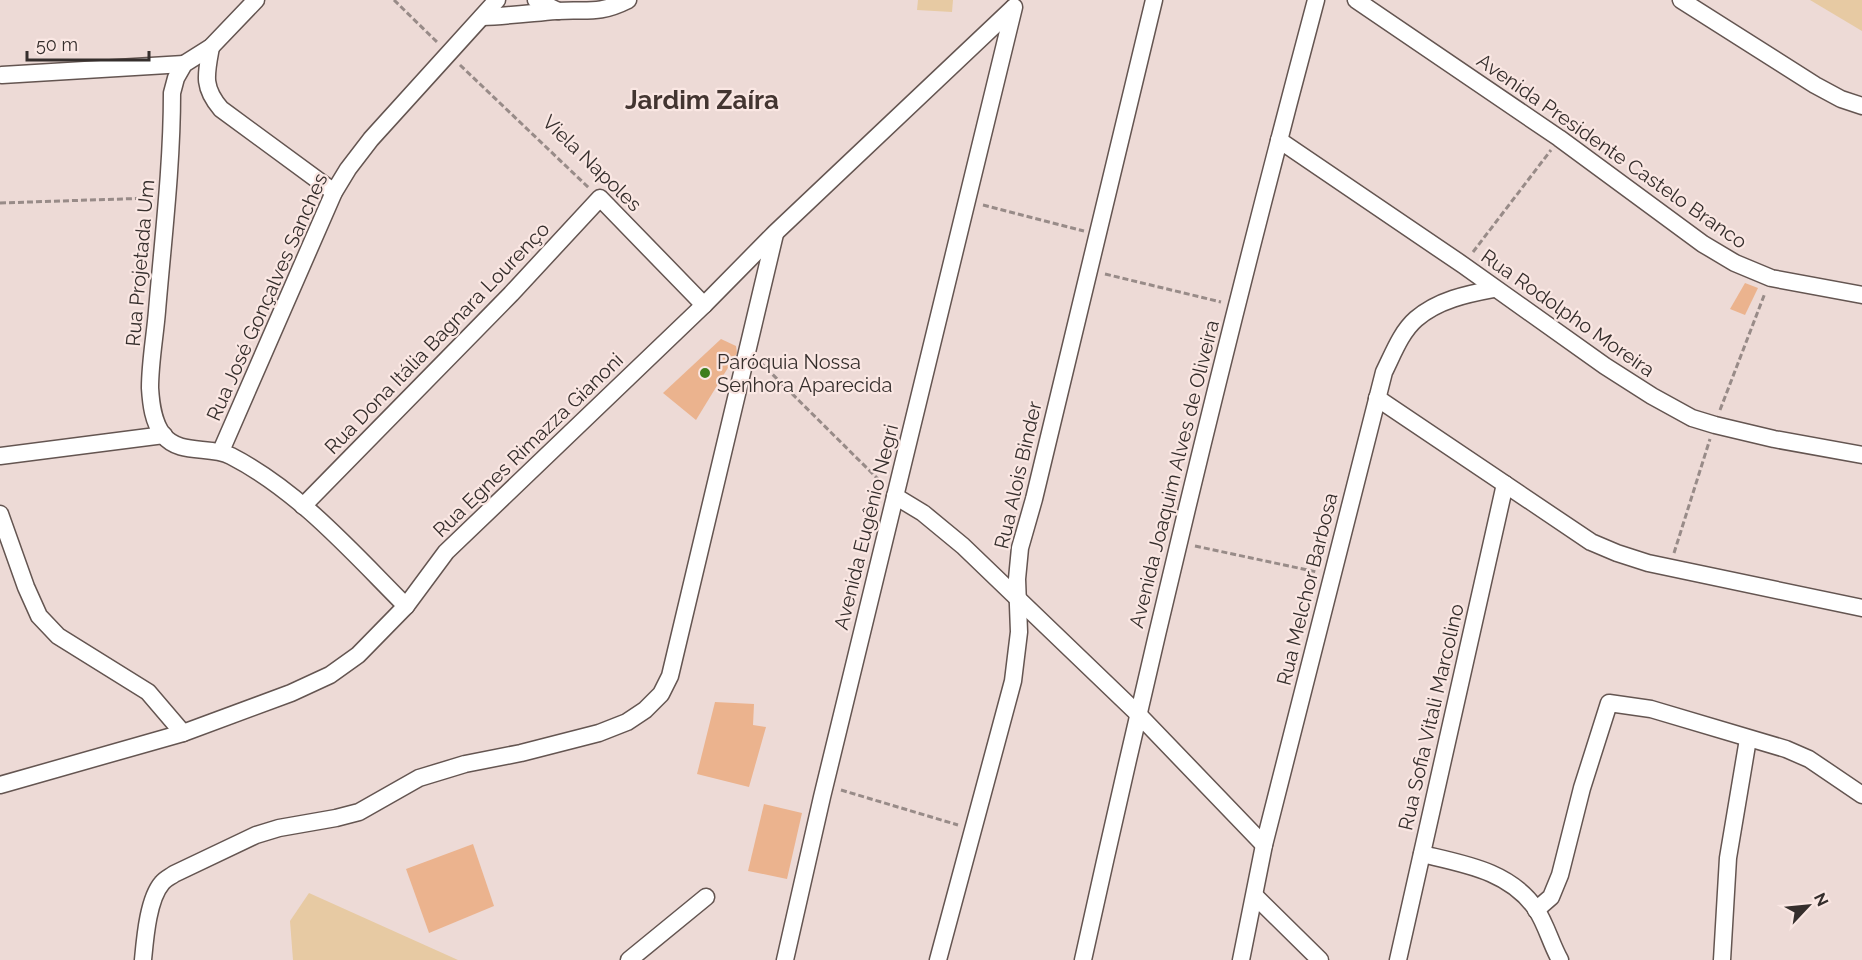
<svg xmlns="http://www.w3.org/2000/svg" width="1862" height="960" viewBox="0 0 1862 960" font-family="Raleway,sans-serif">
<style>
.green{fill:#e7caa3}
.building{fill:#ebb38e}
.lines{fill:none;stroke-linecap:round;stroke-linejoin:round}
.minor-casing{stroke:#645551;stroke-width:19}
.path{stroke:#988b88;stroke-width:3;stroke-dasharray:6 3;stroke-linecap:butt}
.minor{stroke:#fff;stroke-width:16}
.poi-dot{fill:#3e7e1d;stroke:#fae7e3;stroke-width:2}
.labels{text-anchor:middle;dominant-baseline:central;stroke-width:4.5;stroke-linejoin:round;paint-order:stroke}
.street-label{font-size:20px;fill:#352e2c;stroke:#fae7e3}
.poi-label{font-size:20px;fill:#352e2c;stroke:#fae7e3;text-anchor:start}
.district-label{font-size:26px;font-weight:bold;fill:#433531;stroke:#fae7e3}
</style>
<rect width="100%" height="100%" fill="#eddad6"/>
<g class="green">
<path d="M918,0H953L952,12L917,10Z"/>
<path d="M1810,0H1862V31Z"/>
<path d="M309,893L458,960H293L290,921Z"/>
</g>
<g class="building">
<path d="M1745,283L1758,288L1745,315L1730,309Z"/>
<path d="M721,339L736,346L737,353L696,420L663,393Z"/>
<path d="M715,702L754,704L753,725L766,727L749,787L697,774Z"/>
<path d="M764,804L802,813L787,879L748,871Z"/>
<path d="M473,844L494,906L429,933L406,869Z"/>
</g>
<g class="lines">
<g class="minor-casing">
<g id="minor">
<path d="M256,0L211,47L184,64L176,78L172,93C172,166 163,239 157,311C155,336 150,362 150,388C151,404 153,422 163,435C180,456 209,445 231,456C299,491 352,552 406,606"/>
<path d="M536,0L558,11"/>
<path d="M1356,0L1559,138L1703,244L1735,263L1771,278L1862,295"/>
<path d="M1681,0L1815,85L1841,99L1862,106"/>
<path d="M482,17C507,16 532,13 556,11C587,9 598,15 628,0"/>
<path d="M211,47C206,74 202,87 221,109L334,192"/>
<path d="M2,75L184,64"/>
<path d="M1279,140L1463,265L1605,366L1652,396L1692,418L1715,425L1774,439L1862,455"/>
<path d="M1377,398L1591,542L1617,553L1648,563L1862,608"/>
<path d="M221,451L334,192L348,169L371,139L497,0"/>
<path d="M0,456L164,435"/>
<path d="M895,496L923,513L963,546L1138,714L1264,845"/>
<path d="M303,506L511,294L600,198L704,305"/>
<path d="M0,514L26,587L39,616L58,636L148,692L183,733"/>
<path d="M0,785L183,733L291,693L330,675L358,655L406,606L446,552L704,305L775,233L1013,8"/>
<path d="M1422,854C1464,864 1510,871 1536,909C1546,924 1551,944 1560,960"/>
<path d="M1255,896L1320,960"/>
<path d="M1536,910L1551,897L1560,875L1582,788L1609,703L1651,709L1786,749L1809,759L1862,795"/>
<path d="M143,960C145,939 148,899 162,883C165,879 170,877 174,874L256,835L279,828L336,818L359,812L419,778L465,764L521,753L599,733L627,722L645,710L661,694L670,676L775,234"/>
<path d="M629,960L706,897"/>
<path d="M785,960L822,797L1014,7"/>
<path d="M938,960L1013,681L1019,632L1017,579L1020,548L1034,499L1154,0"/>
<path d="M1083,960C1154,638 1231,318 1316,0"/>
<path d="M1241,960L1264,845L1384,372C1393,354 1401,332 1416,319C1438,300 1467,294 1494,289"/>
<path d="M1398,960L1505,484"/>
<path d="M1722,960L1728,858L1748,739"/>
</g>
</g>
<g class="path">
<path d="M394,0L438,43"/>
<path d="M460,65L589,188"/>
<path d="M0,203L151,198"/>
<path d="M983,205L1084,231"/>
<path d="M1473,252L1551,150"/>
<path d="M1105,274L1221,302"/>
<path d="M760,362L883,484"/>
<path d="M1720,410L1765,293"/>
<path d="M1195,546L1317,572"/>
<path d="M1674,553L1710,439"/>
<path d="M841,790L958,825"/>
</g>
<use href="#minor" class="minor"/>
</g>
<circle class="poi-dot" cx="705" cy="373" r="6"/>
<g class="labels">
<g class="street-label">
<text transform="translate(1612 151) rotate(35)">Avenida Presidente Castelo Branco</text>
<text transform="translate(592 163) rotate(44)">Viela Napoles</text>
<text transform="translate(140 263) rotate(-85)">Rua Projetada Um</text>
<text transform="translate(267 297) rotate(-66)">Rua José Gonçalves Sanches</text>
<text transform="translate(1568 313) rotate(35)">Rua Rodolpho Moreira</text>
<text transform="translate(437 338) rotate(-46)">Rua Dona Itália Bagnara Lourenço</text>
<text transform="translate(528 445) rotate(-44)">Rua Egnes Rimazza Gianoni</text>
<text transform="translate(1174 474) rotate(-76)">Avenida Joaquim Alves de Oliveira</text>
<text transform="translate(1018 475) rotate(-77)">Rua Alois Binder</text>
<text transform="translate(866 527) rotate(-76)">Avenida Eugênio Negri</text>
<text transform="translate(1307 589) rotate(-76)">Rua Melchor Barbosa</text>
<text transform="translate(1431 717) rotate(-77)">Rua Sofia Vitali Marcolino</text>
</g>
<g class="poi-label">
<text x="717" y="362">Paróquia Nossa<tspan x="717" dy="23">Senhora Aparecida</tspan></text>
</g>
<g class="district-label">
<text x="702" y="100">Jardim Zaíra</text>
</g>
</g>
<g transform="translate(1808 906) rotate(64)" stroke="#fae7e3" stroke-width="4.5" paint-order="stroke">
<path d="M0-4.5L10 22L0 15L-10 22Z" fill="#352e2c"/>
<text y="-9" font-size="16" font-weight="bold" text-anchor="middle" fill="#352e2c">N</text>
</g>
<path d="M27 51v9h122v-9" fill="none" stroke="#352e2c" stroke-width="3"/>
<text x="36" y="51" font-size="18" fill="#352e2c" stroke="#fae7e3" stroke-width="4.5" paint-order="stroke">50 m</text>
</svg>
